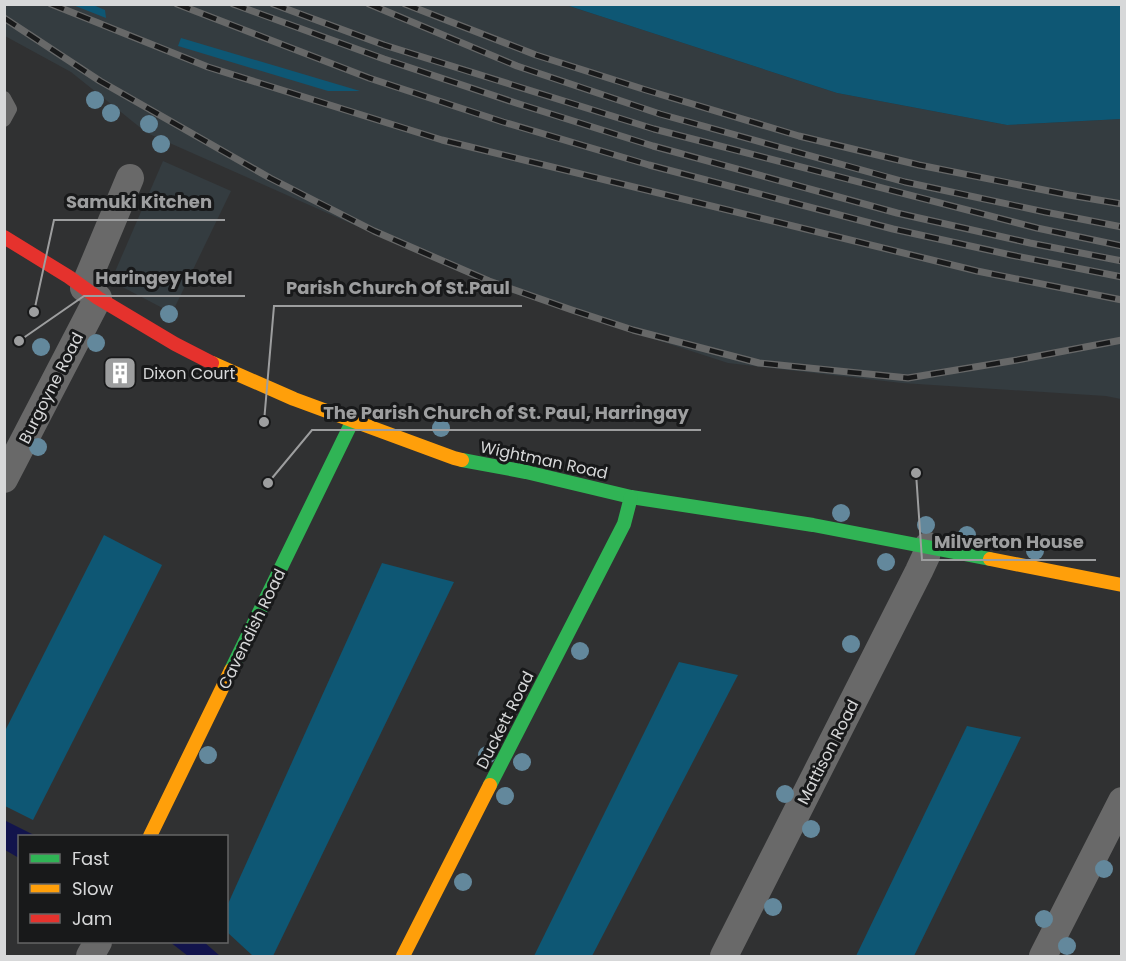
<svg xmlns="http://www.w3.org/2000/svg" width="1126" height="961" viewBox="0 0 1126 961" font-family="Poppins,sans-serif">
<style>
.built{fill:#343c40}
.green{fill:#0e5774}
.water{fill:#12144c}
.lines{fill:none;stroke-linecap:round;stroke-linejoin:round}
.lane{stroke:#696969;stroke-width:14}
.street{stroke:#696969;stroke-width:28}
.fast{stroke:#30b455;stroke-width:14}
.slow{stroke:#ff9f0a;stroke-width:14}
.jam{stroke:#e5322d;stroke-width:14}
.rail-casing{stroke:#676868;stroke-width:7}
.rail{stroke:#18191a;stroke-width:4.5;stroke-dasharray:14;stroke-linecap:butt}
.tree{fill:#63889c}
.labels{text-anchor:middle;dominant-baseline:central;stroke-width:6;stroke-linejoin:round;paint-order:stroke}
.poi-label{font-size:16px;fill:#d7d8d9;stroke:#18191a;text-anchor:start}
.street-label{font-size:16px;fill:#d7d8d9;stroke:#18191a}
.leader{fill:none;stroke:#9d9e9f;stroke-width:2}
.callout-dot{fill:#9d9e9f;stroke:#18191a;stroke-width:2}
.callout-label{font-size:18px;text-anchor:middle;font-weight:bold;fill:#9d9e9f;stroke:#18191a;stroke-width:6;stroke-linejoin:round;paint-order:stroke}
</style>
<rect width="100%" height="100%" fill="#303132"/>
<g class="built">
<path d="M4,5H566L837,93L1007,125L1121,119V399L1106,396L902,383L728,363L494,287L147,133L71,72L5,36Z"/>
<path d="M163,161L231,191L172,313L111,281Z"/>
</g>
<g class="green">
<path d="M73,5H93L105,10L106,18Z"/>
<path d="M566,5H1121V119L1007,125L837,93Z"/>
<path d="M181,38L360,91H328L178,46Z"/>
<path d="M104,535L162,565L33,820L5,806V731Z"/>
<path d="M382,563L454,582L273,956H253L227,932V906Z"/>
<path d="M679,662L738,675L592,956H534Z"/>
<path d="M967,726L1021,737L914,956H856Z"/>
</g>
<g class="water">
<path d="M4,820L36,836H20L19,858L5,850Z"/>
<path d="M170,942H204L220,956H188Z"/>
</g>
<g class="lines">
<path class="lane" d="M4,98L10,109L4,120"/>
<g class="street">
<path d="M84,288L130,178"/>
<path d="M4,479L98,298"/>
<path d="M90,956L98,942"/>
<path d="M724,956L919,571L926,556L928,546"/>
<path d="M1043,956L1122,801"/>
</g>
<g class="fast">
<path d="M462,460L526,472L631,497L813,525L990,559"/>
<path d="M231,670L352,422"/>
<path d="M490,785L624,524L631,497"/>
</g>
<g class="slow">
<path d="M212,363L294,399L454,458L462,460"/>
<path d="M990,559L1122,585"/>
<path d="M150,836L231,670"/>
<path d="M403,956L490,785"/>
</g>
<path class="jam" d="M4,237L69,277L98,298L175,344L212,363"/>
<g class="rail-casing">
<g id="rail">
<path d="M51,4L208,67L442,140L977,271L1122,300"/>
<path d="M177,4L369,78L503,122L649,165L893,229L1011,255L1122,277"/>
<path d="M233,4L384,59L516,103L653,146L897,213L1030,243L1122,261"/>
<path d="M273,4L384,45L654,129L1037,228L1122,246"/>
<path d="M369,4L517,66L660,114L905,182L1045,212L1122,227"/>
<path d="M405,4L536,55L646,90L799,136L919,165L1069,195L1122,204"/>
<path d="M4,18L100,81L270,178L374,231L489,281L572,310L633,330L759,363L908,378L1017,360L1122,340"/>
</g>
</g>
<use href="#rail" class="rail"/>
</g>
<g class="tree">
<circle cx="95" cy="100" r="9"/>
<circle cx="111" cy="113" r="9"/>
<circle cx="149" cy="124" r="9"/>
<circle cx="161" cy="144" r="9"/>
<circle cx="169" cy="314" r="9"/>
<circle cx="96" cy="343" r="9"/>
<circle cx="41" cy="347" r="9"/>
<circle cx="441" cy="428" r="9"/>
<circle cx="38" cy="447" r="9"/>
<circle cx="841" cy="513" r="9"/>
<circle cx="926" cy="525" r="9"/>
<circle cx="967" cy="535" r="9"/>
<circle cx="1035" cy="551" r="9"/>
<circle cx="886" cy="562" r="9"/>
<circle cx="851" cy="644" r="9"/>
<circle cx="580" cy="651" r="9"/>
<circle cx="208" cy="755" r="9"/>
<circle cx="487" cy="755" r="9"/>
<circle cx="522" cy="762" r="9"/>
<circle cx="785" cy="794" r="9"/>
<circle cx="505" cy="796" r="9"/>
<circle cx="811" cy="829" r="9"/>
<circle cx="1104" cy="869" r="9"/>
<circle cx="463" cy="882" r="9"/>
<circle cx="773" cy="907" r="9"/>
<circle cx="1044" cy="919" r="9"/>
<circle cx="1067" cy="946" r="9"/>
</g>
<defs>
<g id="building-square" transform="scale(1.725)"><rect x="-9" y="-9" width="18" height="18" rx="4" fill="#9d9e9f" stroke="#18191a"/><path d="M-4-6H4V6H1V3H-1V6H-4ZM-2.5-4.3h1.7v1.8h-1.7ZM.8-4.3h1.7v1.8H.8ZM-2.5-1h1.7V.8h-1.7ZM.8-1h1.7V.8H.8Z" fill="#fff"/></g>
</defs>
<g fill-rule="evenodd">
<use href="#building-square" x="120" y="373"/>
</g>
<g class="labels">
<g class="poi-label">
<text x="143" y="373">Dixon Court</text>
</g>
<g class="street-label">
<text transform="translate(51 388) rotate(-63)">Burgoyne Road</text>
<text transform="translate(544 460) rotate(12)">Wightman Road</text>
<text transform="translate(252 629) rotate(-64)">Cavendish Road</text>
<text transform="translate(505 720) rotate(-63)">Duckett Road</text>
<text transform="translate(828 752) rotate(-63)">Mattison Road</text>
</g>
</g>
<path class="leader" d="M34 312L54 220H225M19 341L84 296H245M264 422L274 306H522M268 483L312 430H701M916 473L922 560H1096"/>
<g class="callout-dot">
<circle cx="34" cy="312" r="6"/>
<circle cx="19" cy="341" r="6"/>
<circle cx="264" cy="422" r="6"/>
<circle cx="268" cy="483" r="6"/>
<circle cx="916" cy="473" r="6"/>
</g>
<g class="callout-label">
<text x="139" y="208">Samuki Kitchen</text>
<text x="164" y="284">Haringey Hotel</text>
<text x="398" y="294">Parish Church Of St.Paul</text>
<text x="506" y="419">The Parish Church of St. Paul, Harringay</text>
<text x="1009" y="548">Milverton House</text>
</g>
<rect width="1126" height="961" fill="none" stroke="#d7d8d9" stroke-width="12"/>
<rect x="18" y="835" width="210" height="108" fill="#18191a" stroke="#646566" stroke-width="1.5"/>
<rect x="30" y="854" width="30" height="9" fill="#30b455" stroke="#646566" stroke-width="1.5"/>
<text x="72" y="865" font-size="18" fill="#d7d8d9">Fast</text>
<rect x="30" y="884" width="30" height="9" fill="#ff9f0a" stroke="#646566" stroke-width="1.5"/>
<text x="72" y="895" font-size="18" fill="#d7d8d9">Slow</text>
<rect x="30" y="914" width="30" height="9" fill="#e5322d" stroke="#646566" stroke-width="1.5"/>
<text x="72" y="925" font-size="18" fill="#d7d8d9">Jam</text>
</svg>
